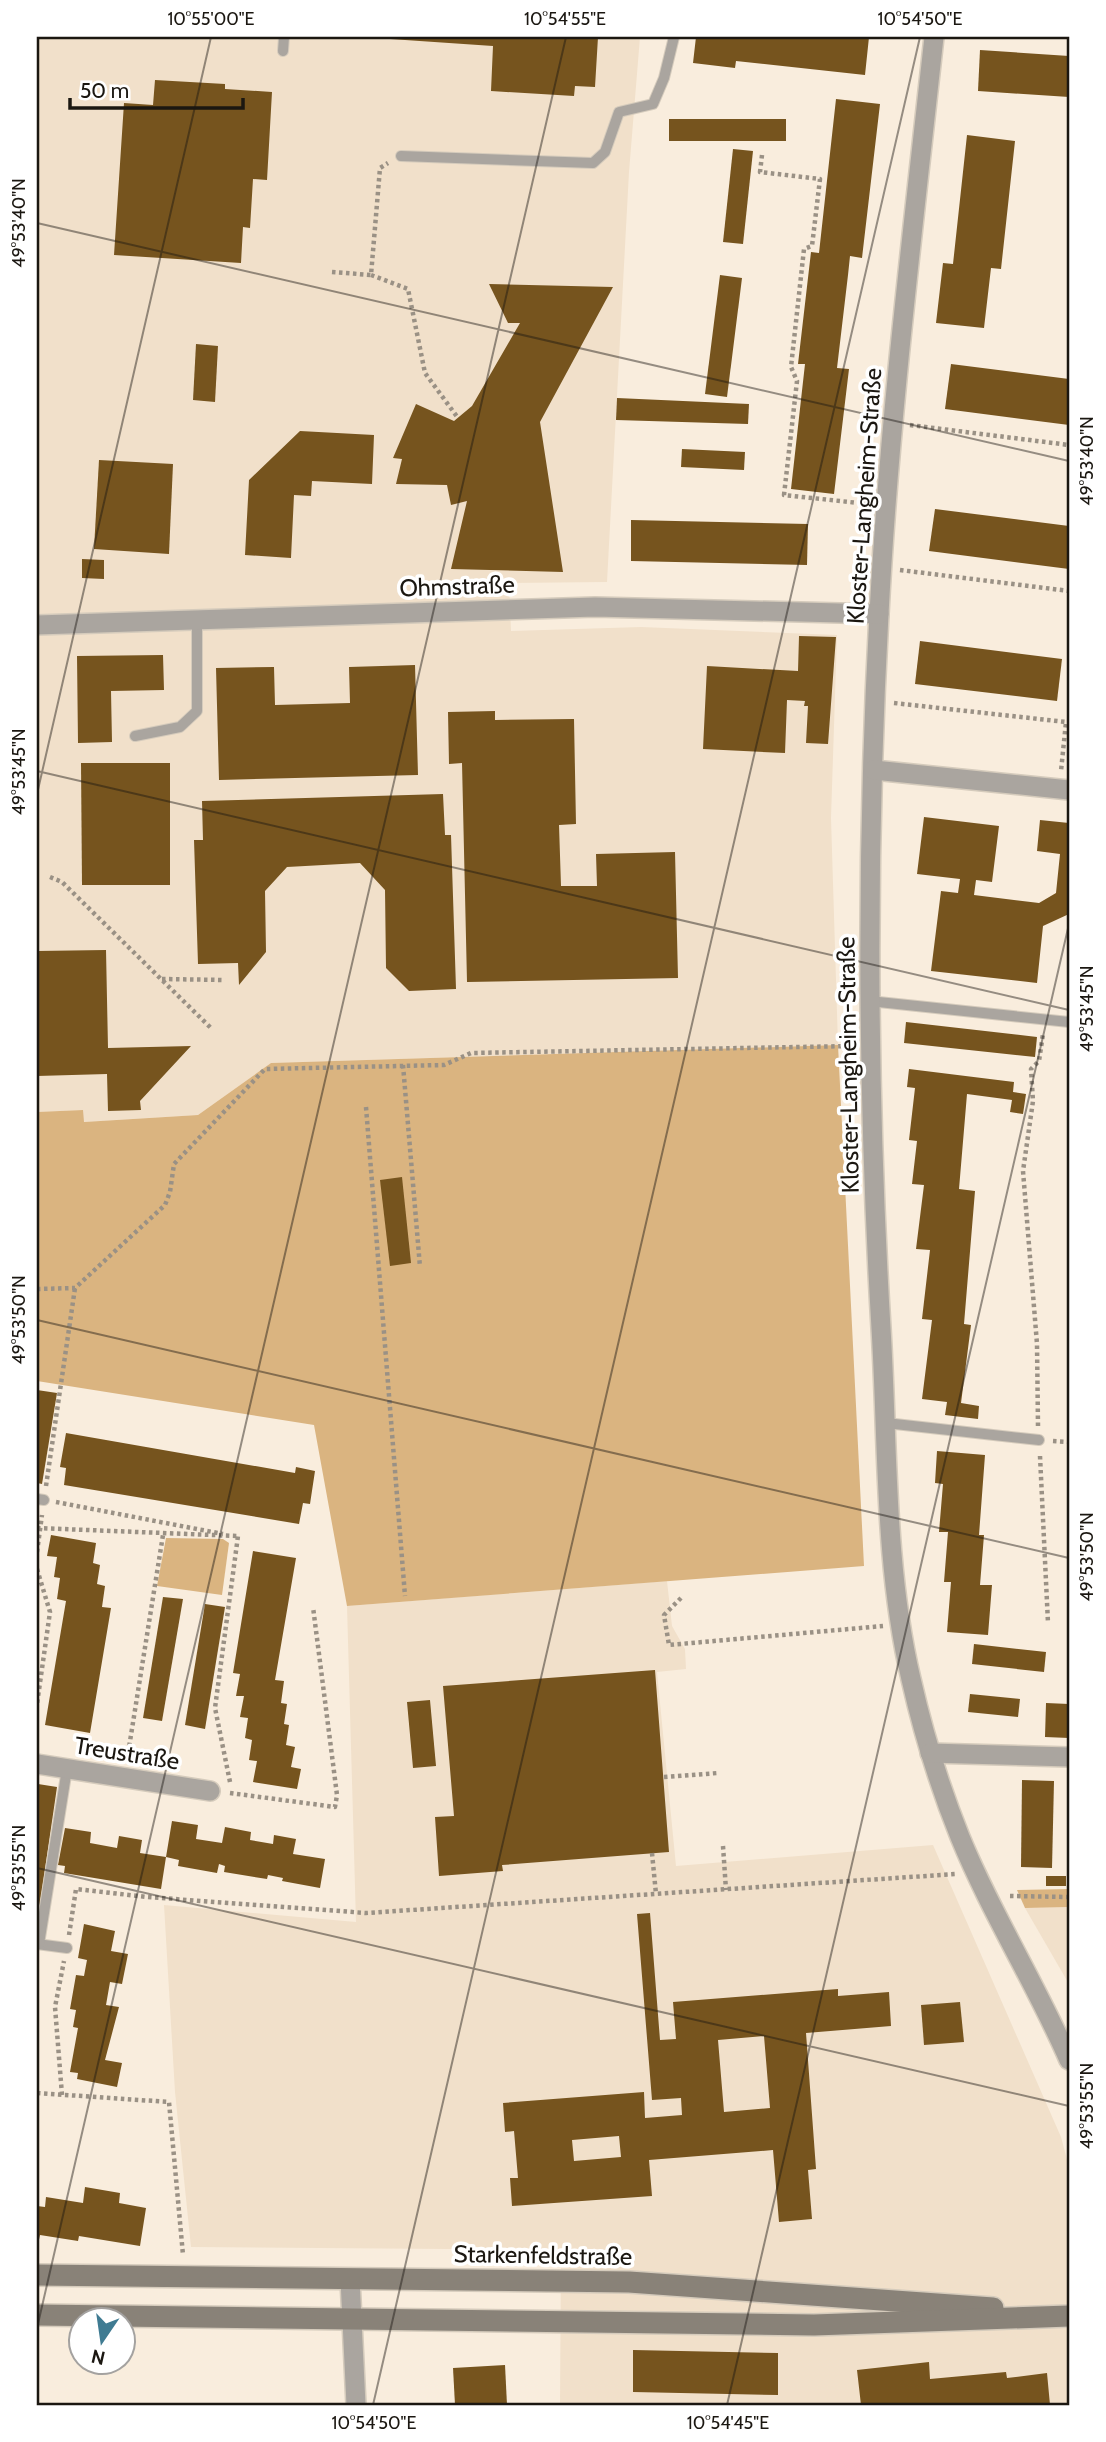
<svg xmlns="http://www.w3.org/2000/svg" width="1106" height="2442" viewBox="0 0 1106 2442" font-family="Cabin,sans-serif">
<style>
.built{fill:#f1e0ca}
.green{fill:#dab480}
.building{fill:#76541e;fill-rule:evenodd}
.lines{fill:none;stroke-linecap:round;stroke-linejoin:round}
.lane-casing{stroke:#d5cbbc;stroke-width:12}
.street-casing{stroke:#d5cbbc;stroke-width:22}
.secondary-casing{stroke:#d5cbbc;stroke-width:24}
.path{stroke:#9a9185;stroke-width:4.5;stroke-dasharray:3.5 3.5;stroke-linecap:butt}
.lane{stroke:#aaa59f;stroke-width:10}
.street{stroke:#aaa59f;stroke-width:19}
.secondary{stroke:#898278;stroke-width:21}
.ticks{fill:none;stroke:#1b1711;stroke-width:2;stroke-opacity:0.45}
.labels{text-anchor:middle;dominant-baseline:central;stroke-width:7;stroke-linejoin:round;paint-order:stroke}
.street-label{font-size:24px;fill:#1b1711;stroke:#fff}
.neatline{fill:none;stroke:#1b1711;stroke-width:2.5}
.ticks-label{font-size:18px;text-anchor:middle;fill:#1b1711}
</style>
<rect width="100%" height="100%" fill="#f9eddd"/>
<g class="built">
<path d="M37,37H640L629,172L607,582L509,583L511,631L641,627L837,635L831,818L838,1045L271,1063L198,1115L83,1122V1110L37,1112Z"/>
<path d="M667,1581L672,1626L685,1649L686,1669L657,1672L676,1866L933,1845L1061,2137L1069,2167V2405H560L561,2250L191,2247L175,2092L164,1905L356,1922L347,1606Z"/>
<path d="M1069,1907V1984L1025,1908Z"/>
</g>
<g class="green">
<path d="M838,1045L864,1566L347,1606L314,1425L37,1381V1112L83,1110L84,1122L198,1115L271,1063Z"/>
<path d="M166,1538L223,1539L229,1543L222,1595L157,1586Z"/>
<path d="M1069,1889V1907L1025,1908L1017,1890Z"/>
</g>
<g class="building">
<path d="M361,37H598L595,87L575,86L574,96L491,91L493,46Z"/>
<path d="M696,37H869L865,75L736,61L735,68L693,63Z"/>
<path d="M980,50L1069,56V97L978,91Z"/>
<path d="M155,80L225,84V89L272,92L267,180L253,179L250,228L243,227L241,263L114,255L124,103L153,105Z"/>
<path d="M836,99L880,104L862,258L850,256L848,275L837,368L849,369L834,494L791,489L805,364H798L811,252L819,253Z"/>
<rect x="669" y="119" width="117" height="22"/>
<path d="M967,135L1015,141L1001,269L991,268L984,328L936,323L943,263L953,264Z"/>
<path d="M733,149L753,151L743,244L723,242Z"/>
<path d="M720,275L742,278L727,397L705,394Z"/>
<path d="M489,284L613,287L540,422L563,572L451,569L467,501L451,505L447,485L396,484L402,459L393,458L416,404L454,421L472,406L520,323H508Z"/>
<path d="M196,344L218,346L215,402L193,400Z"/>
<path d="M951,364L1069,379V425L945,409Z"/>
<path d="M617,398L749,404L748,424L616,420Z"/>
<path d="M300,431L374,435L372,484L312,481L311,496L294,495L291,558L245,555L249,480Z"/>
<path d="M682,449L745,452L744,470L681,467Z"/>
<path d="M99,460L173,464L169,554L94,549Z"/>
<path d="M935,509L1069,526V569L929,551Z"/>
<path d="M631,520L808,524L807,565L631,561Z"/>
<path d="M82,559L104,560V579L82,578Z"/>
<path d="M799,636L836,637L828,744L806,743L808,706H804L805,701L787,700L785,753L703,749L707,666L798,671Z"/>
<path d="M920,641L1062,659L1057,701L915,684Z"/>
<path d="M163,655L164,690L111,691L112,742L78,743L77,656Z"/>
<path d="M415,665L418,775L219,780L216,668L274,667L275,705L350,703L349,667Z"/>
<path d="M495,711V720L574,719L576,824L559,825L561,886H597L596,854L675,852L678,978L467,982L462,763L449,764L448,712Z"/>
<path d="M81,763H170V885H82Z"/>
<path d="M443,794L445,835H451L456,989L409,991L386,968L385,890L360,863L287,867L265,891L266,952L239,985L238,963L198,964L194,840H203L202,801Z"/>
<path d="M924,817L999,826L992,882L976,880L974,895L1039,903L1056,893L1060,854L1037,851L1040,820L1069,823V914L1043,926L1037,983L931,971L941,891L958,893L960,879L917,874Z"/>
<path d="M106,950L108,1048L191,1046L140,1101L141,1110L108,1111L107,1074L37,1076V951Z"/>
<path d="M906,1022L1037,1037L1035,1057L904,1043Z"/>
<path d="M909,1069L1014,1082L1013,1092L1026,1094L1023,1114L1010,1112L1012,1100L967,1094L959,1189L975,1191L964,1324L971,1325L961,1403L979,1406L978,1419L945,1415L947,1402L922,1399L932,1320L922,1319L930,1250L916,1249L924,1185L912,1184L917,1141L909,1140L915,1088L907,1087Z"/>
<path d="M402,1177L411,1263L390,1266L380,1180Z"/>
<path d="M37,1390L57,1393L42,1484L37,1483Z"/>
<path d="M66,1433L295,1473L296,1467L315,1471L310,1504L303,1503L299,1524L64,1485L66,1468L60,1467Z"/>
<path d="M937,1451L985,1455L979,1535H984L980,1585H992L988,1635L947,1632L951,1582H944L948,1532H939L943,1484L935,1483Z"/>
<path d="M51,1535L96,1543L93,1563L100,1565L97,1584L105,1586L102,1607L111,1608L90,1733L45,1725L66,1601L57,1599L60,1578L54,1577L57,1557L47,1556Z"/>
<path d="M253,1551L296,1558L275,1680L284,1681L281,1703L287,1704L284,1724L289,1725L286,1745L295,1747L291,1767L301,1769L297,1789L253,1782L257,1761L249,1760L252,1740L245,1738L248,1718L240,1717L244,1696H236L240,1674L233,1673Z"/>
<path d="M163,1597L183,1599L162,1721L143,1718Z"/>
<path d="M205,1604L225,1607L205,1729L185,1725Z"/>
<path d="M974,1644L1046,1652L1044,1672L972,1664Z"/>
<path d="M655,1670L669,1852L502,1865L503,1871L439,1876L435,1817L454,1816L443,1686Z"/>
<path d="M970,1694L1020,1699L1018,1717L968,1712Z"/>
<path d="M430,1700L436,1766L413,1768L407,1702Z"/>
<path d="M1046,1703L1069,1704V1738L1045,1737Z"/>
<path d="M1022,1780L1054,1781L1052,1868L1021,1867Z"/>
<path d="M38,1784L57,1787L38,1917H37Z"/>
<path d="M172,1821L198,1825L196,1839L222,1843L225,1827L251,1832L250,1840L273,1844L274,1835L296,1839L293,1854L325,1859L320,1888L282,1881L283,1878L268,1875L267,1879L224,1872L225,1866L219,1864L217,1873L178,1866L179,1860L166,1857Z"/>
<path d="M65,1828L91,1832L90,1843L117,1848L119,1836L142,1840L140,1853L166,1857L161,1889L64,1873L65,1866L58,1865Z"/>
<rect x="1046" y="1876" width="20" height="10"/>
<path d="M650,1913L660,2040L676,2039L673,2002L838,1989V1996L889,1992L891,2026L806,2033L816,2169L808,2170L812,2219L779,2222L773,2150L649,2160L652,2196L512,2206L510,2178H518L514,2131L505,2132L503,2103L644,2092L645,2118L682,2115L681,2098L652,2100L637,1914ZM764,2036L770,2108L724,2112L718,2040ZM619,2136L621,2157L574,2161L572,2140Z"/>
<path d="M84,1924L115,1931L111,1951L128,1954L122,1984L110,1982L106,2005L119,2007L105,2060L122,2063L117,2087L77,2079L78,2073L70,2072L78,2028L73,2027L76,2010L70,2009L76,1975L84,1976L87,1960L78,1958Z"/>
<path d="M960,2002L964,2042L924,2045L921,2005Z"/>
<path d="M85,2187L120,2193L119,2203L146,2208L140,2246L79,2236L78,2241L40,2235L37,2249V2206L45,2207L46,2197L83,2203Z"/>
<path d="M633,2350L778,2353V2395L633,2392Z"/>
<path d="M929,2362L930,2379L1006,2372L1007,2378L1047,2373L1050,2405H861L857,2370Z"/>
<path d="M505,2365L507,2405H455L453,2368Z"/>
</g>
<g class="lines">
<g class="lane-casing">
<g id="lane">
<path d="M283,51L284,37"/>
<path d="M401,156L593,163L605,152L619,112L653,104L664,78L674,37"/>
<path d="M135,736L180,727L197,711V619"/>
<path d="M869,1001L1069,1022"/>
<path d="M886,1423L1039,1440"/>
<path d="M37,1499L44,1500"/>
<path d="M37,1944L67,1948"/>
<path d="M39,1944L67,1769"/>
</g>
</g>
<g class="street-casing">
<g id="street">
<path d="M934,37C913,229 889,421 879,614C866,852 867,1090 881,1328C888,1444 884,1565 911,1679C923,1732 939,1785 960,1837C991,1913 1036,1984 1069,2060"/>
<path d="M37,625L595,607L879,614"/>
<path d="M874,770L1069,790"/>
<path d="M930,1753L1069,1757"/>
<path d="M37,1764L210,1791"/>
<path d="M350,2279L356,2405"/>
</g>
</g>
<g class="secondary-casing">
<g id="secondary">
<path d="M37,2275L629,2282L993,2308"/>
<path d="M37,2315L814,2325L1069,2316"/>
</g>
</g>
<g class="path">
<path d="M762,155L760,172L820,179L812,246L804,249L791,367L797,381L784,495L868,504"/>
<path d="M332,272L371,275L380,168L388,163"/>
<path d="M371,275L408,289L425,373L458,418"/>
<path d="M910,425L1069,445"/>
<path d="M900,570L1069,591"/>
<path d="M894,703L1066,722L1061,771"/>
<path d="M50,877L62,882L212,1029"/>
<path d="M162,979L225,980"/>
<path d="M403,1065L420,1267"/>
<path d="M366,1107L405,1596"/>
<path d="M37,1289L75,1288L165,1205L170,1192L174,1164L265,1069L444,1065L471,1053L852,1046"/>
<path d="M1038,1426L1037,1344L1023,1171L1033,1101L1031,1069L1039,1061L1043,1034"/>
<path d="M1053,1441L1069,1442"/>
<path d="M1040,1456L1048,1623"/>
<path d="M46,1486L75,1288"/>
<path d="M56,1502L223,1534"/>
<path d="M37,1528L238,1536"/>
<path d="M37,1552L42,1515"/>
<path d="M37,1569L50,1612L37,1704"/>
<path d="M681,1598L664,1615L669,1645L883,1626"/>
<path d="M127,1760L163,1535"/>
<path d="M664,1777L718,1773"/>
<path d="M230,1782L215,1708L238,1536"/>
<path d="M230,1793L335,1807L337,1795L313,1607"/>
<path d="M723,1846L726,1890"/>
<path d="M652,1853L656,1894"/>
<path d="M1010,1896L1069,1897"/>
<path d="M69,1935L76,1889L147,1897L366,1913L956,1874"/>
<path d="M37,2093L169,2102L183,2255"/>
<path d="M62,2095L55,2007L64,1961"/>
</g>
<use href="#lane" class="lane"/>
<use href="#street" class="street"/>
<use href="#secondary" class="secondary"/>
</g>
<path class="ticks" d="M37,223L1069,461M37,771L1069,1010M37,794L211,37M37,1320L1069,1558M37,1868L1069,2106M37,2328L566,37M373,2405L920,37M727,2405L1069,924"/>
<g class="labels">
<g class="street-label">
<text transform="translate(864 496) rotate(-86)">Kloster-Langheim-Straße</text>
<text transform="translate(457 586) rotate(-2)">Ohmstraße</text>
<text transform="translate(848 1065) rotate(-91)">Kloster-Langheim-Straße</text>
<text transform="translate(127 1753) rotate(9)">Treustraße</text>
<text transform="translate(543 2255) rotate(1)">Starkenfeldstraße</text>
</g>
</g>
<rect width="1106" height="2442" fill="none" stroke="#ffffff" stroke-width="77"/>
<g transform="translate(102 2341) rotate(193)"><circle r="33" fill="#ffffff" stroke="#a4a2a0" stroke-width="2"/>
<path d="M0-5L12 26L0 18L-12 26Z" fill="#3f7b92"/>
<text y="-10" font-size="19" font-weight="bold" text-anchor="middle" fill="#1b1711">N</text>
</g>
<path d="M70 98v10h173v-10" fill="none" stroke="#1b1711" stroke-width="3.5"/>
<text x="80" y="98" font-size="21" fill="#1b1711" stroke="#ffffff" stroke-width="5" paint-order="stroke">50 m</text>
<rect x="38" y="38" width="1030" height="2366" class="neatline"/>
<g class="ticks-label">
<text x="211" y="25">10°55'00"E</text>
<text x="565" y="25">10°54'55"E</text>
<text x="920" y="25">10°54'50"E</text>
<text transform="translate(19 223) rotate(-90)" y="6">49°53'40"N</text>
<text transform="translate(1087 461) rotate(-90)" y="6">49°53'40"N</text>
<text transform="translate(19 772) rotate(-90)" y="6">49°53'45"N</text>
<text transform="translate(1087 1009) rotate(-90)" y="6">49°53'45"N</text>
<text transform="translate(19 1320) rotate(-90)" y="6">49°53'50"N</text>
<text transform="translate(1087 1557) rotate(-90)" y="6">49°53'50"N</text>
<text transform="translate(19 1868) rotate(-90)" y="6">49°53'55"N</text>
<text transform="translate(1087 2106) rotate(-90)" y="6">49°53'55"N</text>
<text x="374" y="2429">10°54'50"E</text>
<text x="728" y="2429">10°54'45"E</text>
</g>
</svg>
